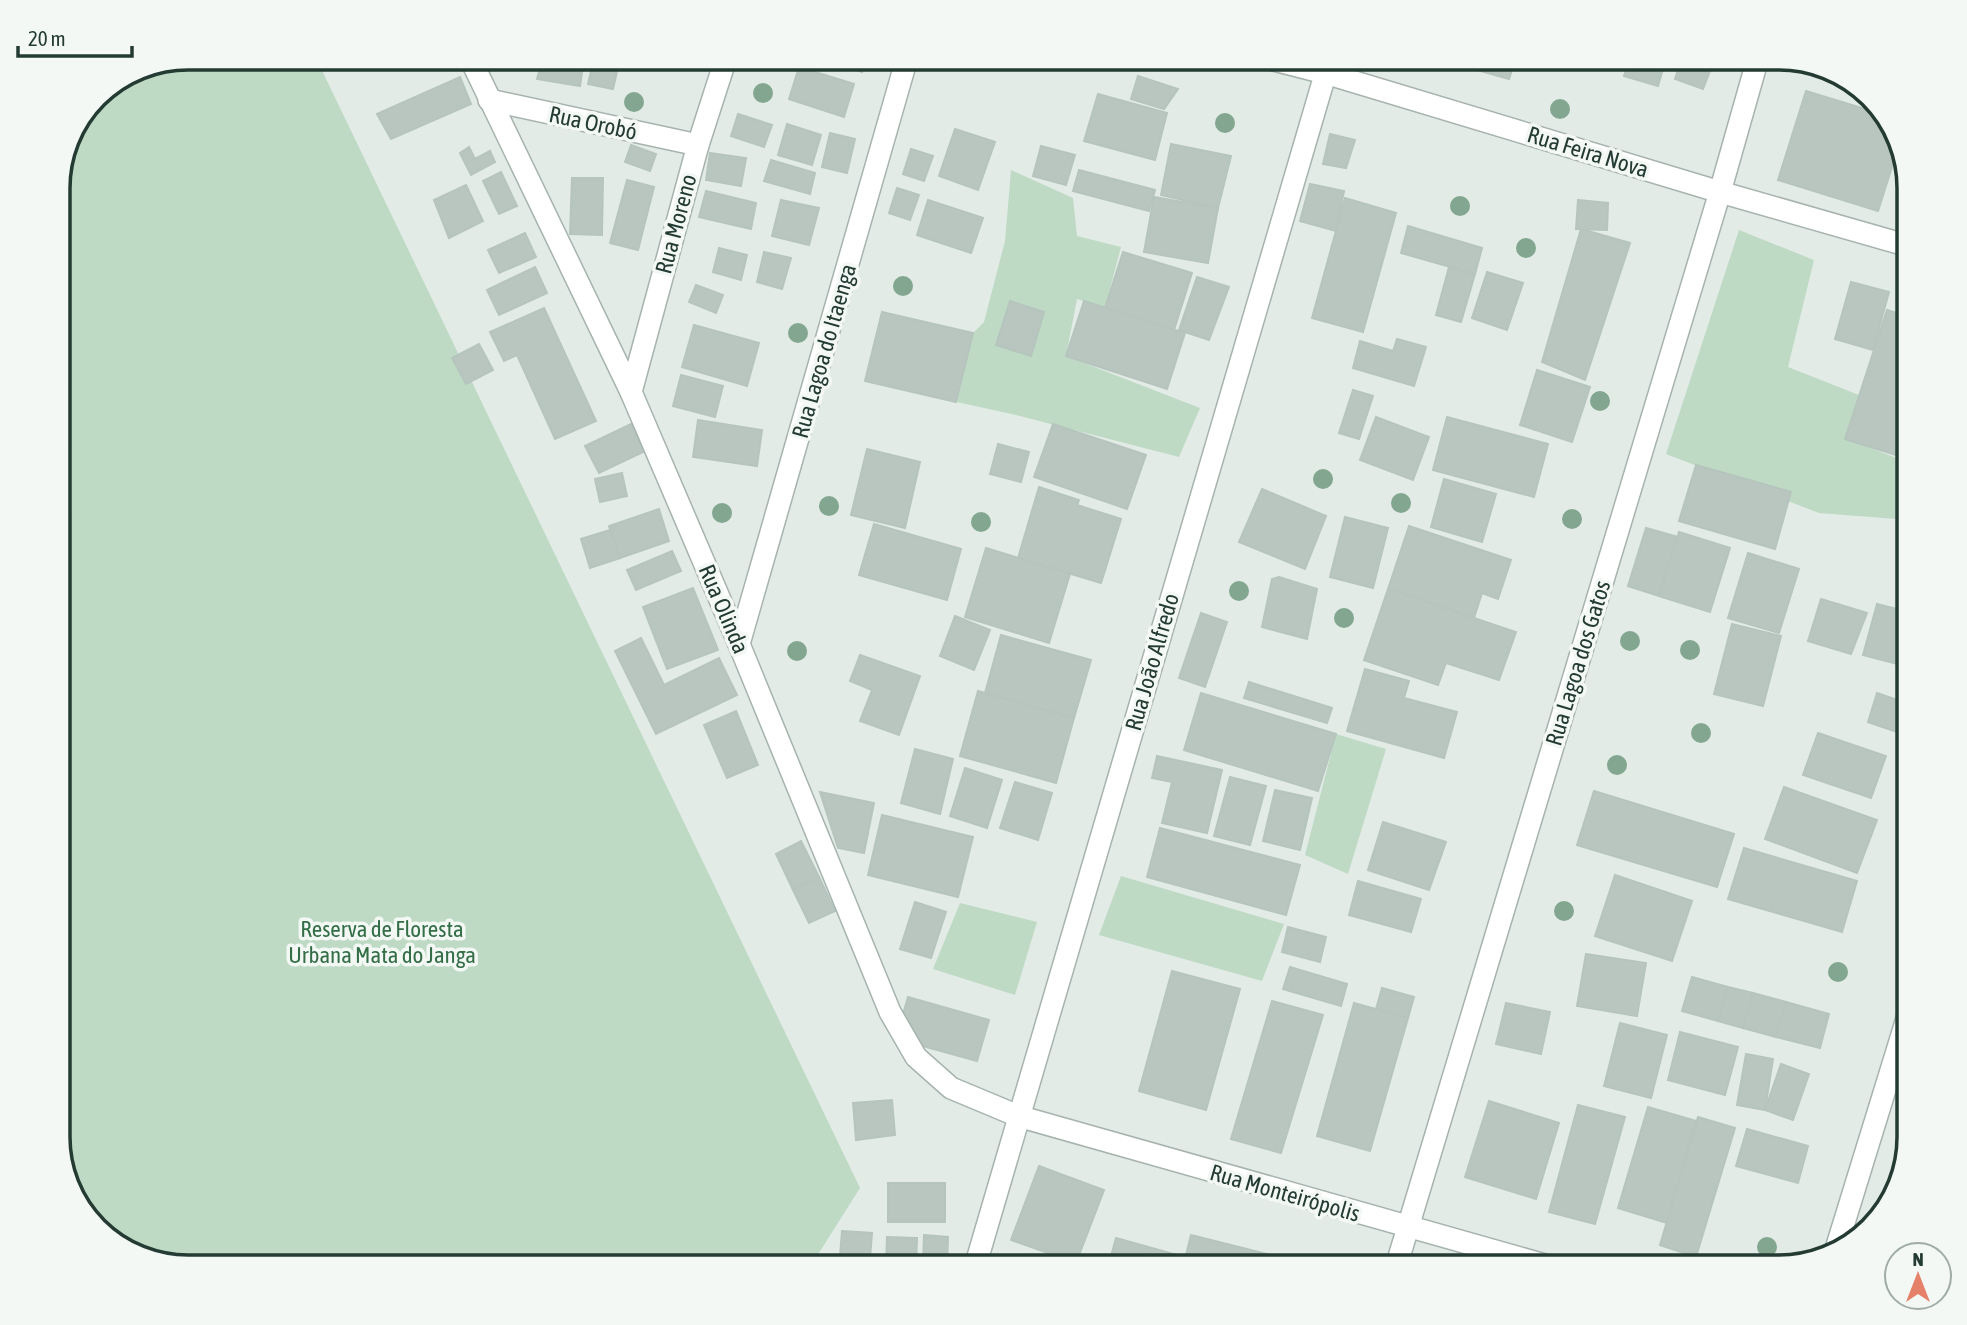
<svg xmlns="http://www.w3.org/2000/svg" width="1967" height="1325" viewBox="0 0 1967 1325" font-family="'Asap Condensed',sans-serif">
<style>
.green{fill:#bedac4}
.building{fill:#b9c6c0;stroke:#b6c4be;stroke-width:2}
.lines{fill:none;stroke-linecap:round;stroke-linejoin:round}
.minor-casing{stroke:#a6b3ae;stroke-width:24}
.minor{stroke:#fff;stroke-width:21}
.tree{fill:#82a68f}
.labels{text-anchor:middle;dominant-baseline:central;stroke-width:7;stroke-linejoin:round;paint-order:stroke}
.street-label{font-size:23px;fill:#243b34;stroke:#f3f8f5}
.park-label{font-size:23px;fill:#336e47;stroke:#f3f8f5}
.rim{fill:none;stroke:#243b34;stroke-width:3.5}
</style>
<rect width="100%" height="100%" fill="#e3ebe7"/>
<g class="green">
<path d="M189,58H316L860,1188L810,1267H189L116,1245L75,1202L58,1145V180L96,96L139,68Z"/>
<path d="M1011,170L1073,198L1077,236L1121,247L1105,308L1077,299L1066,356L1200,408L1179,457L1016,415L957,402L973,333L984,322L1005,241Z"/>
<path d="M1739,230L1814,260L1788,367L1859,395L1845,438L1909,463V520L1819,513L1666,454Z"/>
<path d="M1336,734L1386,749L1348,874L1305,855Z"/>
<path d="M1121,876L1284,924L1262,981L1099,935Z"/>
<path d="M960,903L1037,922L1015,995L933,969Z"/>
</g>
<g class="building">
<path d="M543,58H584L580,86L537,79Z"/>
<path d="M594,58H620L613,89L588,84Z"/>
<path d="M806,58H826L825,63Z"/>
<path d="M836,58H866L862,72L834,63Z"/>
<path d="M1465,58H1516L1509,79L1463,66Z"/>
<path d="M1535,58H1567L1564,66Z"/>
<path d="M1583,58H1610L1609,64Z"/>
<path d="M1630,58H1666L1658,86L1624,76Z"/>
<path d="M1682,58H1715L1703,89L1675,79Z"/>
<path d="M799,67L854,84L844,117L789,99Z"/>
<path d="M1815,69L1851,80L1859,88L1813,74Z"/>
<path d="M1138,76L1178,89L1164,109L1131,99Z"/>
<path d="M460,77L471,104L391,139L377,114Z"/>
<path d="M1806,91L1881,114L1896,130L1899,145L1878,211L1778,180Z"/>
<path d="M1098,94L1167,113L1155,160L1084,141Z"/>
<path d="M738,114L772,125L764,147L731,136Z"/>
<path d="M787,124L821,135L812,165L778,155Z"/>
<path d="M955,129L995,142L978,190L939,176Z"/>
<path d="M830,133L855,139L847,173L822,167Z"/>
<path d="M1330,134L1355,140L1346,168L1323,164Z"/>
<path d="M1171,144L1231,156L1218,208L1161,195Z"/>
<path d="M631,145L656,154L650,171L625,162Z"/>
<path d="M1041,146L1075,155L1066,185L1033,176Z"/>
<path d="M469,147L475,159L490,151L495,162L471,175L460,153Z"/>
<path d="M911,149L933,156L924,181L903,174Z"/>
<path d="M710,153L746,158L741,186L706,180Z"/>
<path d="M771,160L815,173L810,194L764,181Z"/>
<path d="M1079,170L1155,190L1149,211L1073,191Z"/>
<path d="M501,172L517,206L499,214L483,181Z"/>
<path d="M572,178H603L602,235L570,234Z"/>
<path d="M627,180L654,187L638,250L610,243Z"/>
<path d="M1310,184L1344,191L1336,231L1300,221Z"/>
<path d="M466,185L483,221L449,238L434,200Z"/>
<path d="M897,188L919,195L910,220L889,213Z"/>
<path d="M706,191L756,203L751,229L699,217Z"/>
<path d="M1154,197L1218,208L1208,263L1144,252Z"/>
<path d="M1345,198L1396,213L1363,332L1312,318Z"/>
<path d="M781,200L819,208L809,245L772,236Z"/>
<path d="M928,200L983,218L971,253L917,235Z"/>
<path d="M1578,200L1608,203L1607,230L1576,229Z"/>
<path d="M1408,226L1482,248L1475,274L1401,253Z"/>
<path d="M1581,229L1630,243L1585,380L1542,362Z"/>
<path d="M525,233L536,257L499,273L488,250Z"/>
<path d="M719,248L747,255L741,280L713,272Z"/>
<path d="M764,252L791,258L782,289L757,282Z"/>
<path d="M1123,252L1192,273L1174,330L1105,308Z"/>
<path d="M535,267L547,293L499,315L487,290Z"/>
<path d="M1449,267L1475,274L1461,322L1436,315Z"/>
<path d="M1487,272L1523,283L1507,330L1472,318Z"/>
<path d="M1197,277L1229,287L1209,340L1179,330Z"/>
<path d="M1851,282L1889,292L1873,350L1835,339Z"/>
<path d="M696,285L723,295L716,313L689,302Z"/>
<path d="M1010,301L1044,312L1031,356L996,345Z"/>
<path d="M1084,301L1185,333L1167,389L1066,356Z"/>
<path d="M544,308L596,421L555,439L517,355L504,361L490,332Z"/>
<path d="M1887,310L1909,317V424L1899,456L1845,439Z"/>
<path d="M882,312L973,333L956,402L865,381Z"/>
<path d="M694,325L759,343L747,386L682,367Z"/>
<path d="M1397,339L1426,347L1414,386L1353,368L1360,341L1393,351Z"/>
<path d="M479,344L493,370L466,384L452,358Z"/>
<path d="M1537,370L1590,387L1572,442L1520,425Z"/>
<path d="M681,375L723,386L715,417L673,406Z"/>
<path d="M1353,390L1373,396L1359,439L1339,433Z"/>
<path d="M1376,417L1429,437L1413,480L1360,460Z"/>
<path d="M1447,417L1548,444L1534,497L1433,470Z"/>
<path d="M698,420L762,430L757,466L693,457Z"/>
<path d="M631,424L645,451L599,473L585,446Z"/>
<path d="M1053,424L1146,455L1127,509L1034,477Z"/>
<path d="M998,444L1029,452L1021,482L990,474Z"/>
<path d="M867,449L920,462L905,528L851,515Z"/>
<path d="M1696,465L1791,492L1775,549L1679,521Z"/>
<path d="M622,473L627,496L600,502L595,479Z"/>
<path d="M1444,479L1496,494L1482,542L1431,527Z"/>
<path d="M1039,487L1079,500L1077,505L1121,519L1101,583L1018,558Z"/>
<path d="M1262,489L1326,516L1305,569L1239,542Z"/>
<path d="M659,509L669,541L620,558L609,526Z"/>
<path d="M1345,517L1388,528L1373,588L1330,577Z"/>
<path d="M874,524L961,549L947,600L859,575Z"/>
<path d="M1409,526L1511,560L1498,599L1482,593L1474,618L1388,589Z"/>
<path d="M1646,528L1678,537L1659,596L1628,586Z"/>
<path d="M610,530L620,558L590,568L581,539Z"/>
<path d="M1679,532L1730,548L1710,612L1659,596Z"/>
<path d="M986,548L1070,574L1049,643L965,617Z"/>
<path d="M672,551L681,571L636,590L627,570Z"/>
<path d="M1748,553L1799,569L1779,633L1728,618Z"/>
<path d="M1279,577L1317,589L1307,639L1262,627L1272,579Z"/>
<path d="M693,588L718,650L667,669L643,607Z"/>
<path d="M1388,589L1516,632L1499,680L1446,663L1438,685L1364,660Z"/>
<path d="M1821,599L1867,613L1851,654L1808,641Z"/>
<path d="M1877,604L1909,612V667L1863,655Z"/>
<path d="M1201,613L1227,622L1205,687L1179,678Z"/>
<path d="M955,616L990,630L974,670L940,656Z"/>
<path d="M1732,624L1781,636L1763,706L1714,694Z"/>
<path d="M1001,635L1091,660L1074,718L985,693Z"/>
<path d="M641,638L664,685L719,658L737,695L656,734L615,651Z"/>
<path d="M860,655L920,676L899,735L860,721L872,690L850,681Z"/>
<path d="M1365,669L1409,681L1404,698L1457,712L1444,758L1347,731Z"/>
<path d="M1249,682L1332,708L1327,723L1244,698Z"/>
<path d="M978,691L1074,718L1056,783L960,756Z"/>
<path d="M1201,693L1336,734L1318,791L1184,750Z"/>
<path d="M1877,693L1909,704V736L1868,722Z"/>
<path d="M736,711L758,765L727,778L704,725Z"/>
<path d="M1818,733L1886,756L1871,798L1803,775Z"/>
<path d="M915,749L953,759L940,814L901,803Z"/>
<path d="M1157,756L1222,770L1207,833L1162,823L1172,782L1152,778Z"/>
<path d="M965,768L1002,780L987,828L950,816Z"/>
<path d="M1230,777L1266,786L1250,845L1214,836Z"/>
<path d="M1015,782L1052,793L1038,840L1000,828Z"/>
<path d="M1784,787L1877,820L1857,873L1765,839Z"/>
<path d="M1275,790L1312,798L1300,850L1263,841Z"/>
<path d="M1594,791L1734,834L1717,887L1577,845Z"/>
<path d="M820,792L874,803L864,853L838,848Z"/>
<path d="M882,815L973,837L958,897L868,875Z"/>
<path d="M1383,822L1446,842L1429,890L1368,870Z"/>
<path d="M1160,828L1300,865L1286,915L1147,877Z"/>
<path d="M801,841L819,877L793,890L776,854Z"/>
<path d="M1744,848L1857,881L1842,932L1728,899Z"/>
<path d="M1615,875L1692,901L1672,961L1595,936Z"/>
<path d="M819,877L835,911L809,923L793,890Z"/>
<path d="M1358,881L1421,899L1411,932L1349,915Z"/>
<path d="M915,902L946,912L931,958L900,949Z"/>
<path d="M1288,927L1326,937L1320,962L1282,952Z"/>
<path d="M1586,954L1646,963L1637,1016L1577,1006Z"/>
<path d="M1290,967L1347,984L1341,1006L1283,989Z"/>
<path d="M1172,971L1240,989L1206,1110L1139,1091Z"/>
<path d="M1692,977L1728,987L1718,1021L1682,1011Z"/>
<path d="M1728,987L1753,993L1743,1028L1718,1021Z"/>
<path d="M1382,988L1414,997L1408,1018L1376,1009Z"/>
<path d="M1753,993L1786,1002L1776,1037L1743,1028Z"/>
<path d="M908,997L989,1020L977,1061L915,1044L902,1018Z"/>
<path d="M1272,1001L1323,1015L1281,1153L1231,1139Z"/>
<path d="M1786,1002L1829,1014L1820,1048L1776,1037Z"/>
<path d="M1354,1003L1408,1018L1370,1151L1317,1136Z"/>
<path d="M1506,1003L1550,1012L1541,1054L1496,1044Z"/>
<path d="M1620,1023L1667,1035L1651,1098L1604,1086Z"/>
<path d="M1680,1032L1738,1047L1725,1095L1668,1080Z"/>
<path d="M1746,1054L1773,1059L1765,1110L1737,1105Z"/>
<path d="M1781,1064L1809,1074L1793,1120L1765,1110Z"/>
<path d="M892,1100L895,1135L856,1140L853,1103Z"/>
<path d="M1489,1101L1559,1123L1536,1199L1465,1177Z"/>
<path d="M1578,1105L1625,1117L1595,1224L1549,1212Z"/>
<path d="M1648,1107L1696,1121L1667,1223L1618,1208Z"/>
<path d="M1698,1117L1735,1128L1696,1257L1660,1245Z"/>
<path d="M1747,1129L1808,1146L1798,1183L1736,1166Z"/>
<path d="M1039,1166L1104,1190L1076,1263L1011,1240Z"/>
<rect x="888" y="1183" width="57" height="39"/>
<path d="M842,1231L872,1233L870,1258L840,1256Z"/>
<path d="M924,1235L948,1237L947,1267H923Z"/>
<path d="M1191,1235L1271,1255L1268,1267H1183Z"/>
<path d="M887,1237L917,1238L916,1267L886,1265Z"/>
<path d="M1116,1238L1177,1255L1174,1267H1108Z"/>
</g>
<g class="lines">
<g class="minor-casing">
<g id="minor">
<path d="M470,58L631,392L739,644L890,1012L916,1057L951,1088L1018,1116L1552,1267"/>
<path d="M1266,58L1325,73L1720,192L1909,246"/>
<path d="M489,100L698,145"/>
<path d="M631,392L698,145L726,58"/>
<path d="M739,644L907,58"/>
<path d="M1835,1252L1909,1012"/>
<path d="M975,1267L1330,58"/>
<path d="M1396,1267L1720,192L1758,58"/>
</g>
</g>
<use href="#minor" class="minor"/>
</g>
<g class="tree">
<circle cx="763" cy="93" r="10"/>
<circle cx="634" cy="102" r="10"/>
<circle cx="1560" cy="109" r="10"/>
<circle cx="1225" cy="123" r="10"/>
<circle cx="1460" cy="206" r="10"/>
<circle cx="1526" cy="248" r="10"/>
<circle cx="903" cy="286" r="10"/>
<circle cx="798" cy="333" r="10"/>
<circle cx="1600" cy="401" r="10"/>
<circle cx="1323" cy="479" r="10"/>
<circle cx="1401" cy="503" r="10"/>
<circle cx="829" cy="506" r="10"/>
<circle cx="722" cy="513" r="10"/>
<circle cx="1572" cy="519" r="10"/>
<circle cx="981" cy="522" r="10"/>
<circle cx="1239" cy="591" r="10"/>
<circle cx="1344" cy="618" r="10"/>
<circle cx="1630" cy="641" r="10"/>
<circle cx="1690" cy="650" r="10"/>
<circle cx="797" cy="651" r="10"/>
<circle cx="1701" cy="733" r="10"/>
<circle cx="1617" cy="765" r="10"/>
<circle cx="1564" cy="911" r="10"/>
<circle cx="1838" cy="972" r="10"/>
<circle cx="1767" cy="1247" r="10"/>
</g>
<g class="labels">
<g class="street-label">
<text transform="translate(593 123) rotate(12)">Rua Orobó</text>
<text transform="translate(1588 152) rotate(17)">Rua Feira Nova</text>
<text transform="translate(676 224) rotate(-75)">Rua Moreno</text>
<text transform="translate(824 351) rotate(-74)">Rua Lagoa do Itaenga</text>
<text transform="translate(724 609) rotate(67)">Rua Olinda</text>
<text transform="translate(1152 662) rotate(-74)">Rua João Alfredo</text>
<text transform="translate(1578 663) rotate(-73)">Rua Lagoa dos Gatos</text>
<text transform="translate(1285 1193) rotate(16)">Rua Monteirópolis</text>
</g>
<g class="park-label">
<text x="382" y="929">Reserva de Floresta<tspan x="382" dy="26">Urbana Mata do Janga</tspan></text>
</g>
</g>
<path d="M0 0H1967V1325H0ZM188 70H1779A118 118 0 0 1 1897 188V1137A118 118 0 0 1 1779 1255H188A118 118 0 0 1 70 1137V188A118 118 0 0 1 188 70Z" fill="#f3f8f5" fill-rule="evenodd"/>
<path class="rim" d="M188 70H1779A118 118 0 0 1 1897 188V1137A118 118 0 0 1 1779 1255H188A118 118 0 0 1 70 1137V188A118 118 0 0 1 188 70Z"/>
<g transform="translate(1918 1276)"><circle r="33" fill="#f3f8f5" stroke="#a0aca8" stroke-width="2"/>
<path d="M0-5L12 26L0 18L-12 26Z" fill="#e48168"/>
<text y="-10" font-size="19" font-weight="bold" text-anchor="middle" fill="#243b34">N</text>
</g>
<path d="M18 46v10h114v-10" fill="none" stroke="#243b34" stroke-width="3.5"/>
<text x="28" y="46" font-size="21" fill="#243b34" stroke="#f3f8f5" stroke-width="5" paint-order="stroke">20 m</text>
</svg>
